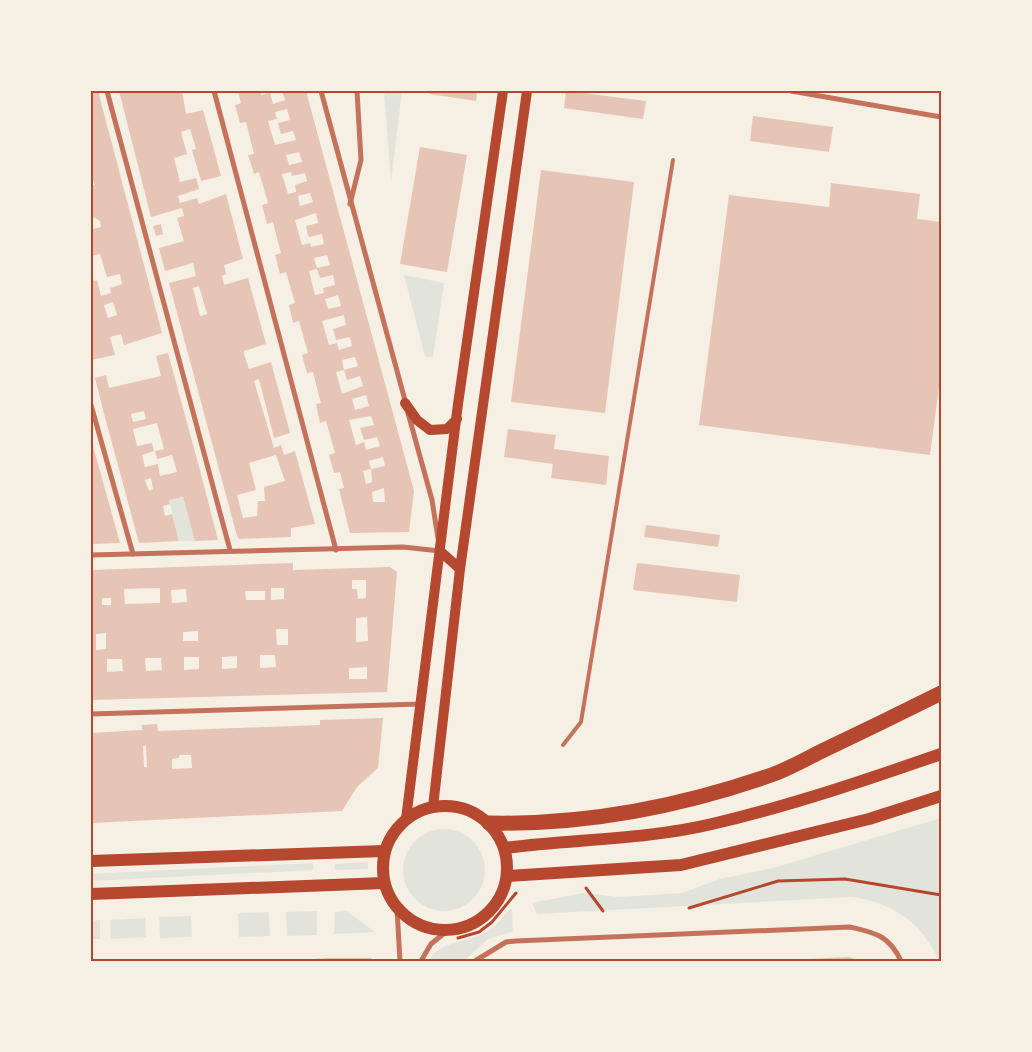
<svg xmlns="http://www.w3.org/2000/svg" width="1032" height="1052" viewBox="0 0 1032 1052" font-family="'Work Sans',sans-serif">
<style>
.green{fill:#e2e4dc}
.building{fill:#e6c5b7;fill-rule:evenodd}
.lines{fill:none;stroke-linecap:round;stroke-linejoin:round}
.path{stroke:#b5482f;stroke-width:3}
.service{stroke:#c5725c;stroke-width:4}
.minor{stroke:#c5725c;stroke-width:5}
.secondary{stroke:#b5482f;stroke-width:10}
.primary{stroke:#b5482f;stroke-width:12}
.motorway{stroke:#b5482f;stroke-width:15}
.neatline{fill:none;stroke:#b5482f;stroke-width:2}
</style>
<rect width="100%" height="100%" fill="#f6efe4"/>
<g class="green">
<path d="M384,91H402L391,182Z"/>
<path d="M404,275L444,283L433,357H425Z"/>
<path d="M183,497L195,541H179L169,500Z"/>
<path d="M941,818V961H938C937,954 933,949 929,943C912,915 883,901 851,897L537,914L532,903L583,893L619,897L682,893L720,879L773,868Z"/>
<circle cx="444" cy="870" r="41"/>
<path d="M368,862V869L335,870V864Z"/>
<path d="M313,863V870L91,881V874Z"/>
<path d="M512,909L513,931L488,939L464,961H428C442,939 469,943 490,930C499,925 503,913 512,909Z"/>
<path d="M317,911V935L287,936L286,912Z"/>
<path d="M346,911L375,932L334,934L335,912Z"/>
<path d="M269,912L270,936L239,937L238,913Z"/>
<path d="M191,916L192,937L160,938L159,917Z"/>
<path d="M145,918L146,937L111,939L110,920Z"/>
<path d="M100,920V939H91V921Z"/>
</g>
<g class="building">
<path d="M91,91H98L162,333L124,345L121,334L110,337L115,355L91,360V275L94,281L97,280L101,296L111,293L110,288L122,284L120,274L107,277L100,254L91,256V224L93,229L101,227L100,221L91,216V186L95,185L91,174ZM113,302L117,315L108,318L104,305Z"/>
<path d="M119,91H182L186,114L203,110L221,176L201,181L192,150L196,149L190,129L181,132L187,154L174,158L180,182L196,178L199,189L178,196L180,203L197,198L199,204L226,194L243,259L224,265L226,274L222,276L224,285L248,278L266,344L244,351V354L249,369L271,362L290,433L274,438L259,379L254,381L274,448L281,445L284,455L295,451L315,524L291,528V537L239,539L237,536L169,283L196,276L193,263L165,271L159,248L184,241L177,218L184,216L182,208L151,217ZM199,286L207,314L200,316L193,288ZM276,455L285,481L264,487L265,501H258L257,516L243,518L237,495L256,490L249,463Z"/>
<path d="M238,91H260L261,95L270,93L273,104L285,100L282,91H306L414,491L409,532L350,533L339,489L344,488L340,472L334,473L329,455L335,453L326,421L320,423L316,404L321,403L317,388L313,372L307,373L302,355L308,353L299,321L293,323L289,305L295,303L286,272L280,274L275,255L281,253L277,238L273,222L267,224L262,205L268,203L259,172L254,174L248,155L254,154L246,122L240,123L235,105L241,103ZM287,109L290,120L278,123L281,134L293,131L296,140L275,145L268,121L277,119L275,112ZM299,152L302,162L289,165L286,155ZM291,172L292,176L305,173L307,181L295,185L296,192L288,194L282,174ZM310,193L313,202L300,206L298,196ZM316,213L318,223L306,226L308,235L309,237L322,234L324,244L311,247L310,243L302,245L295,220ZM327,255L330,265L317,268L314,258ZM317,269L320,278L333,275L335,285L323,288L324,293L315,295L309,271ZM338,295L341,306L328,309L325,299ZM344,315L346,325L333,329L336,340L350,337L352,346L339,350L337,343L329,345L322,321ZM355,357L358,366L344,370L347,380L360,376L363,386L342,394L336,372L344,370L342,360ZM366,395L369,406L355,410L352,399ZM371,416L374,425L360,428L364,440L377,437L380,446L366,450L364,442L356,445L349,420ZM383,457L385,466L371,469L372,482L366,484L363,471L371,469L369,461ZM384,488L385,502H373L372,492Z"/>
<path d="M429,91H477L476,101L429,94Z"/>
<path d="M566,91L646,101L643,119L564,108Z"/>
<path d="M753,116L833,127L829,152L750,141Z"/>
<path d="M420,147L467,155L447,272L400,264Z"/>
<path d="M541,170L634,182L605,413L511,402Z"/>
<path d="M831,183L920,194L917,219L941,222V372L930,455L699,425L729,195L829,207Z"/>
<path d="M161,224L163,234L156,236L153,226Z"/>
<path d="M168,353L201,474L218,540L195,541L183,497L169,500L170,504L163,506L165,516L172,514L179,541L139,543L103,410L95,378L106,375L109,388L161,376L156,356ZM144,411L146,419L133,422L131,414ZM157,423L164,449L155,451L157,459L172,455L177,472L160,476L158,464L145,467L142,455L154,451L152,443L137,446L133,429ZM151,478L153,489L149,491L145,480Z"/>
<path d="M508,429L556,435L554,449L609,456L606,485L551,478L553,464L504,457Z"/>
<path d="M91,441L93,446L120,543L91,544Z"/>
<path d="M646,525L720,535L718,547L644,537Z"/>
<path d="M293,563V570L390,567L397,572L387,692L91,700V570ZM352,580H366V598L358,599L357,589H352ZM160,588V603L125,604L124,589ZM271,588H284V599L271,600ZM186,589L187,602L172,603L171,590ZM245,591H265V600H246ZM102,598H111V605H102ZM367,617L368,641L356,642V618ZM276,629H288V645H277ZM198,631V641H183V632ZM106,633V649L96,650V634ZM260,655H275L276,667L260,668ZM237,656V668L222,669V657ZM184,657H199V669L184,670ZM145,658H161L162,670L146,671ZM107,659H122L123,671L107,672ZM367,667V679H349V668Z"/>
<path d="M637,563L740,575L737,602L633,590Z"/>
<path d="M383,718L378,768L357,787L342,811L91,823V733L142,730V725L157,724L158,731L320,725V720ZM143,746H146L147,767H144ZM179,755H191L192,768L172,769V759L179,758Z"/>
<path d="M849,957L861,961H806V959Z"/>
<path d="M327,958H371L374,961H287Z"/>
</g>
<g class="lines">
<g class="path">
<path d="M586,888L603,911"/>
<path d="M689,908L778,881L845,879L941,895"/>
<path d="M458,938L479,932L492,922L516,893"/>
</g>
<path class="service" d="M563,745L581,722L673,160"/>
<g class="minor">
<path d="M107,91L230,550"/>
<path d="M214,91L336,550"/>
<path d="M321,91L406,404"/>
<path d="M791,91L941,117"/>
<path d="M350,204L361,160L357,91"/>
<path d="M91,405L133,554"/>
<path d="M408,413L432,500L438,538"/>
<path d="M91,555L403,547L440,551"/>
<path d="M91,714L421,704"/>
<path d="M397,909L400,961"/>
<path d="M421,961L431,944L447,931"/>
<path d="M475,961L506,942L516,941L850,927C875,933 889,935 901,961"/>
</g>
<g class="secondary">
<path d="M405,403L417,420L430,430L447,429L457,419"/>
<path d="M440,551L460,569"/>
<path d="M433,807L460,569L527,91"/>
<path d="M406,819L458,404L503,91"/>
</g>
<g class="primary">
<circle cx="445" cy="868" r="62"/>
<path d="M505,848C574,839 644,840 712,824C790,806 866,780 941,754"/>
<path d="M91,861L384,851"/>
<path d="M507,876L681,865L869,819L941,796"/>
<path d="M91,894L384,883"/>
</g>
<path class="motorway" d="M489,823C585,825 683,806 774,774C790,768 806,759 822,751C862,732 901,713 941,693"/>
</g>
<rect width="1032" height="1052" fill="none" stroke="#f6efe4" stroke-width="185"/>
<rect x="92" y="92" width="848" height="868" class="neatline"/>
</svg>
